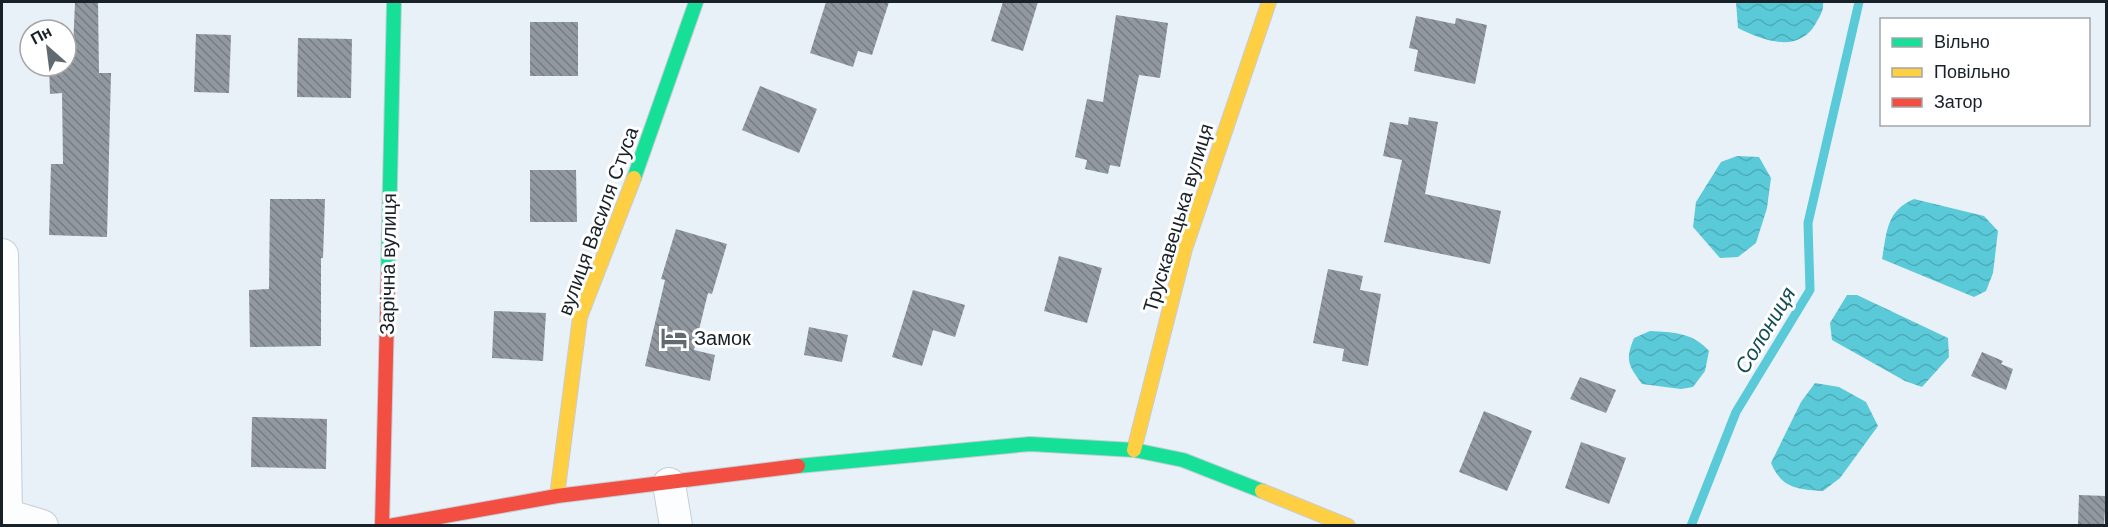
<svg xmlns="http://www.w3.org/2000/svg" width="2108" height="527" viewBox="0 0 2108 527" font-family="Helvetica,sans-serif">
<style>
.water{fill:url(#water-waves)}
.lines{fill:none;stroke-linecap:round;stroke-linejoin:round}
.stream{stroke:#5ac9d8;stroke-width:9}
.building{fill:url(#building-back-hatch)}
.street-casing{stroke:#c6cdd4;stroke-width:34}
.fast-casing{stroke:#c6cdd4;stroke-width:16}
.slow-casing{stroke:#c6cdd4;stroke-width:16}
.jam-casing{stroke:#c6cdd4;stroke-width:16}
.street{stroke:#fcfdfe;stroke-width:32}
.fast{stroke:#16e098;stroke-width:14}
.slow{stroke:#ffcf43;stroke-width:14}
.jam{stroke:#f24e42;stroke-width:14}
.labels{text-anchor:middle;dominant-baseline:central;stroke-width:6;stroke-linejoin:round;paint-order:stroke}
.street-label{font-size:20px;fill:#182028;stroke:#fff}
.poi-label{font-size:20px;fill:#182028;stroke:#fff;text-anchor:start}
.water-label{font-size:21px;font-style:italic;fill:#124d56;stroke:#fff}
</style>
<defs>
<pattern id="water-waves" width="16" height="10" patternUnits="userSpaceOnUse" patternTransform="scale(1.5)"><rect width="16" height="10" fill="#5ac9d8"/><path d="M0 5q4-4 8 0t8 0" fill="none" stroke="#4eacb9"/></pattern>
<pattern id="building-back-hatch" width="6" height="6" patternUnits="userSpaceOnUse" patternTransform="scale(1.5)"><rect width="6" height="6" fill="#92989f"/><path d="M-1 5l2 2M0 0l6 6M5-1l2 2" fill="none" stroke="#767c82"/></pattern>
</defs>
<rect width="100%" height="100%" fill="#e9f1f8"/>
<g class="water">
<path d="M1736,2H1823C1824,10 1820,16 1816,23C1799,54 1764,41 1738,28Z"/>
<path d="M1737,156L1759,157L1771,178L1767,208L1756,243L1738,257L1720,258L1693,227L1696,202L1721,162Z"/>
<path d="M1914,199L1984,216L1998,231L1993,273L1986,291L1974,297L1882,259C1887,232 1886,211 1914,199Z"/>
<path d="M1847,295H1857L1948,338L1949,357L1922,387L1905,381L1832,340L1830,323Z"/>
<path d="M1650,331C1674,332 1693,333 1709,351L1705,371L1693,387L1681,389L1642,384C1628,365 1625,360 1634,338Z"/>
<path d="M1815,383L1839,387L1866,402L1878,426L1840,478L1823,491C1798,489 1782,489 1771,463L1801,402Z"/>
</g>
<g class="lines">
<path class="stream" d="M1691,526L1736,412L1810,290L1808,223L1859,2"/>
</g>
<g class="building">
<path d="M75,2H98L99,73H111L107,237L49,235L51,164H63L62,93L50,94L49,66H66V49H73Z"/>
<path d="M826,2H889L872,55L858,51L853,67L810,53Z"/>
<path d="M1003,2H1038L1023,51L991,41Z"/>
<path d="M1116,15L1168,23L1160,78L1139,75L1120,167L1110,165L1108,174L1085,169L1087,160L1075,157L1087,99L1103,102Z"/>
<path d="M1416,16L1455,24L1456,18L1487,25L1475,84L1414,71L1418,50L1409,48Z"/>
<rect x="530" y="22" width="48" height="54"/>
<path d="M196,34L231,35L229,93L194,92Z"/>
<path d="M298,38L352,39L351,98L297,97Z"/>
<path d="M760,86L817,109L799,153L742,130Z"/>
<path d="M1409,117L1438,122L1425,194L1501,211L1490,264L1384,242L1402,160L1383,156L1390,122L1408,125Z"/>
<path d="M530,170H576L577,222H530Z"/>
<path d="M270,199H325L323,258H321V346L250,347L249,290L269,289Z"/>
<path d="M676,229L727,244L712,294L708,293L694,350L715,355L710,381L645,366L665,280L661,279Z"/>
<path d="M1059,256L1102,268L1087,323L1044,311Z"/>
<path d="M1328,269L1363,276L1360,290L1381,294L1368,366L1342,361L1344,349L1313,343Z"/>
<path d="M913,290L965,305L955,337L933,330L922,366L892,357Z"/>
<path d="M494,311L546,313L543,361L492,358Z"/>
<path d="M809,327L848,335L842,362L804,355Z"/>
<path d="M1982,352L2003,361L2001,364L2013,369L2006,390L1971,376Z"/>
<path d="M1580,377L1616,390L1606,413L1570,399Z"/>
<path d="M1484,411L1532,431L1507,491L1459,472Z"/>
<path d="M252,417L327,419L326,469L251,467Z"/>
<path d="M1581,442L1626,458L1609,504L1565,488Z"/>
<path d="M2079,495L2106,496L2104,525H2078Z"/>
</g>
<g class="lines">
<g class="street-casing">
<g id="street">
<path d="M2,255L6,516"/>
<path d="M669,484L676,526"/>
<path d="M2,514L42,526"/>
</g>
</g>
<g class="fast-casing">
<g id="fast">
<path d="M634,178L696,2"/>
<path d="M388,273L394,2"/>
<path d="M798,466L1030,444L1134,450L1183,460L1262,491"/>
</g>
</g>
<g class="slow-casing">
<g id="slow">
<path d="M1134,450L1185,249L1269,2"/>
<path d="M1262,491L1348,526"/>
<path d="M557,496L580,317L634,178"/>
</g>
</g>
<g class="jam-casing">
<g id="jam">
<path d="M382,526L388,273"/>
<path d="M389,526L557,496L798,466"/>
</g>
</g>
<use href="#street" class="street"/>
<use href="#fast" class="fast"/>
<use href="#slow" class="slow"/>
<use href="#jam" class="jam"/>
</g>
<defs>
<g id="hotel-bare" transform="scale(2.07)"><path d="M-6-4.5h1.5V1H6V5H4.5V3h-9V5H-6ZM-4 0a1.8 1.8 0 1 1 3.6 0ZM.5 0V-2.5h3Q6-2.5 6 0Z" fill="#616971" stroke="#fff" stroke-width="2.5" paint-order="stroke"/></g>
</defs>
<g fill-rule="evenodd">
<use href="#hotel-bare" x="674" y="338"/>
</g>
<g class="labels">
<g class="street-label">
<text transform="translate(1178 218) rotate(-73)">Трускавецька вулиця</text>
<text transform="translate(598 221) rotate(-70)">вулиця Василя Стуса</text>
<text transform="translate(388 264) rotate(-89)">Зарічна вулиця</text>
</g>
<g class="poi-label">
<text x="694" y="338">Замок</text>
</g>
<g class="water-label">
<text transform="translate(1765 330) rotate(-59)">Солониця</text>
</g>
</g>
<rect width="2108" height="527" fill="none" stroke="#182028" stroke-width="6"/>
<rect x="1880" y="18" width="210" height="108" fill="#ffffff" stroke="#a3a6a9" stroke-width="1.5"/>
<rect x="1892" y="38" width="30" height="9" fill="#16e098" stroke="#a3a6a9" stroke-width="1.5"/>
<text x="1934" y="48" font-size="18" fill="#182028">Вільно</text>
<rect x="1892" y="68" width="30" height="9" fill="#ffcf43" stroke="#a3a6a9" stroke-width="1.5"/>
<text x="1934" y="78" font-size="18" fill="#182028">Повільно</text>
<rect x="1892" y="98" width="30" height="9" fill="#f24e42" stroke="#a3a6a9" stroke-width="1.5"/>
<text x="1934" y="108" font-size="18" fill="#182028">Затор</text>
<g transform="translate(48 48) rotate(332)"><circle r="28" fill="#ffffff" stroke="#a3a6a9" stroke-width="1.5"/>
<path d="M0-4.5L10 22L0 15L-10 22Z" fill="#616971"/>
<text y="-9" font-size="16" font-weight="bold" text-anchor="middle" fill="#182028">Пн</text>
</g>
</svg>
